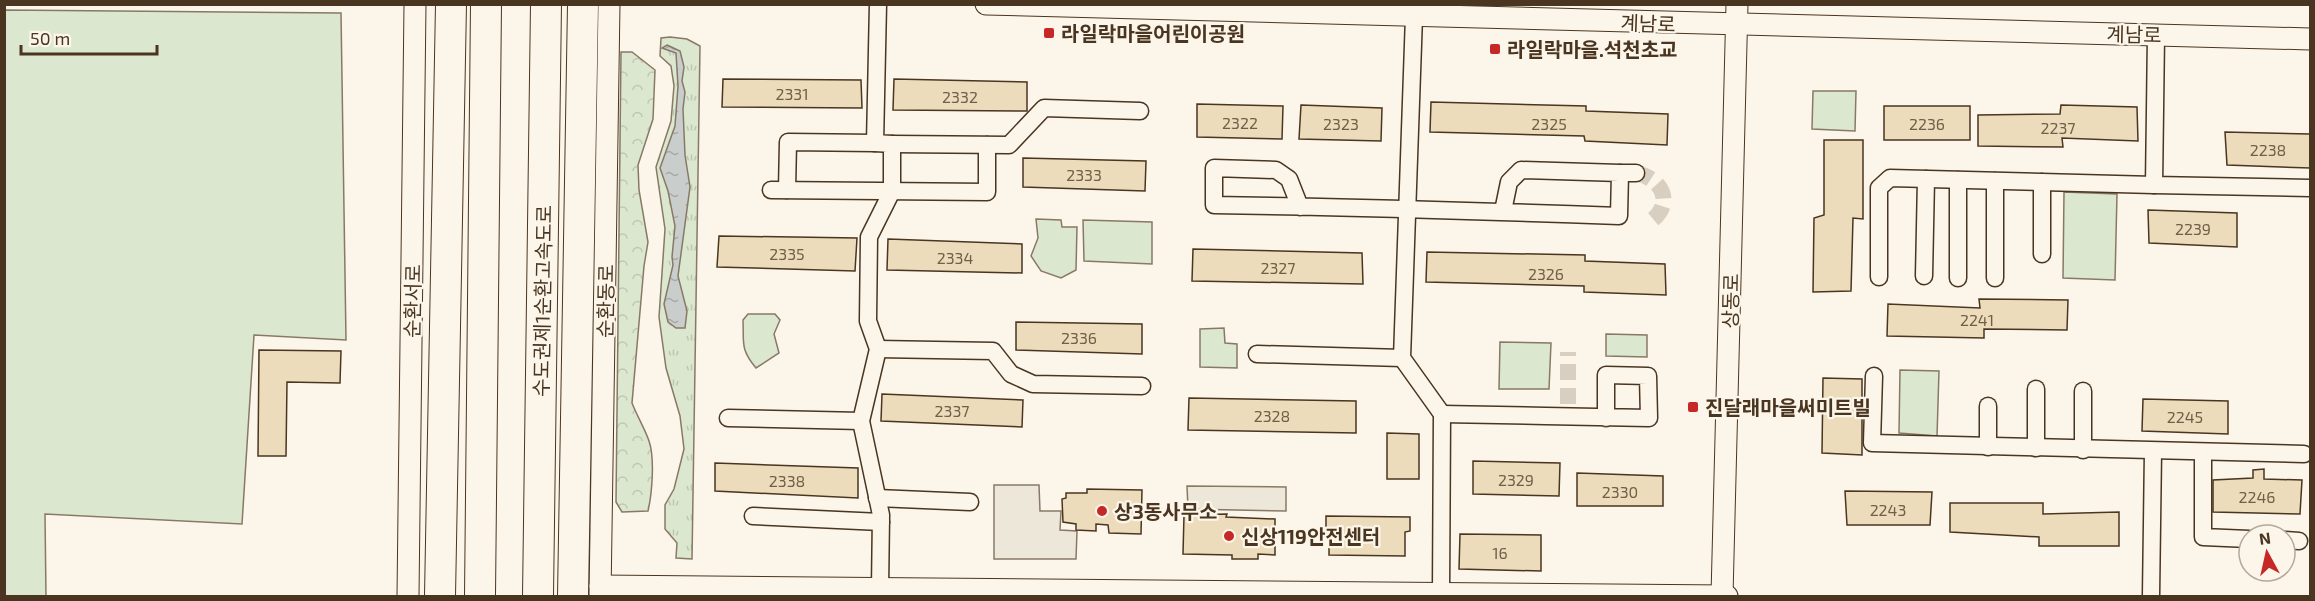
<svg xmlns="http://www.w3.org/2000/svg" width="2315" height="601" viewBox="0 0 2315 601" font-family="'Exo 2','Noto Sans KR',sans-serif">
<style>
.grass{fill:url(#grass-tufts);stroke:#887966;stroke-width:1.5}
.forest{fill:url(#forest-crowns);stroke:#887966;stroke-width:1.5}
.park{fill:#dce7d0;stroke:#887966;stroke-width:1.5}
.parking{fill:#ede7d9;stroke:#887966;stroke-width:1.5}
.water{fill:url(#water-ripples);stroke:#887966;stroke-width:1.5}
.building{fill:#ecdcbc;stroke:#4a3520;stroke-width:1.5}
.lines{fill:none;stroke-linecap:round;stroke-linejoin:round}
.minor-tunnel{stroke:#d8cfc1;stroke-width:16;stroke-dasharray:16 8;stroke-linecap:butt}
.minor-casing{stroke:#4a3520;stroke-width:19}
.tertiary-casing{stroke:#4a3520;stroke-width:23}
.motorway-casing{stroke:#4a3520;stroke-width:32}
.minor{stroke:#fbf6e9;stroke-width:16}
.tertiary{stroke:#fbf6e9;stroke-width:21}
.motorway{stroke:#fbf6e9;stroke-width:30}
.poi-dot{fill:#c62828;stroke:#fbf6e9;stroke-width:2}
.labels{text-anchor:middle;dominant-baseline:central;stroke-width:4.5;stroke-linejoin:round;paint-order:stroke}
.number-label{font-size:16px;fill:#725f47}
.street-label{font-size:20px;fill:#4a3520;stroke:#fbf6e9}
.poi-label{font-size:20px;font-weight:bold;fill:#4a3520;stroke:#fbf6e9;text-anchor:start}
</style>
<defs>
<pattern id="grass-tufts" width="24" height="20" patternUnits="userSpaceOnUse" patternTransform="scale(1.5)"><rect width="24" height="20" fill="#dce7d0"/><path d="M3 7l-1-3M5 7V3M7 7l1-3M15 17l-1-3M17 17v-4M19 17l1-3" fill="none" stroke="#bec7b2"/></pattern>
<pattern id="forest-crowns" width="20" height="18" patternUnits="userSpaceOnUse" patternTransform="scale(1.5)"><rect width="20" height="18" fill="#dce7d0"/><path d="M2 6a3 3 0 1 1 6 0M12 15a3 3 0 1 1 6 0" fill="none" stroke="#bec7b2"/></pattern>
<pattern id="water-ripples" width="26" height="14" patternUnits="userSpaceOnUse" patternTransform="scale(1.5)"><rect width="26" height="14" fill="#c9cecd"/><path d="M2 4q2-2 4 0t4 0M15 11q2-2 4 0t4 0" fill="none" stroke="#a5a8a6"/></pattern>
</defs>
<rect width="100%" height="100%" fill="#fbf6e9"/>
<path class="grass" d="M670,37L687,39L700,46L692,559L676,558L677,543L665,529V505L674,489L684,449L680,416L666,368L659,317L665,229L656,167L671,121L674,86L671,66L660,56L661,38Z"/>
<path class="forest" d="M621,52H632L655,70L653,119L638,165L639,190L648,242L644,266L632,403C637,416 645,429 649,441C655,458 652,494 648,511L622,512L616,502Z"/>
<g class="park">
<path d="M5,10L341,13L346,340L254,335L242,524L45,514L46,596H5Z"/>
<path d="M1813,91H1856L1855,131L1812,129Z"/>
<path d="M2064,192L2117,194L2115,280L2063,278Z"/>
<path d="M1036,219L1061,220L1062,227H1077L1076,270L1061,278L1041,271L1031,256L1038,238Z"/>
<path d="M1083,220L1152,222V264L1084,261Z"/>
<path d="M748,314H775L780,320L774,334L779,353L756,368C740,349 744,343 743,320Z"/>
<path d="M1224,328L1225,343L1237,344V368L1200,367V329Z"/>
<path d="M1606,334L1647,335V357L1606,356Z"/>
<path d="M1500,342L1551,343L1549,389H1499Z"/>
<path d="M1900,370L1939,371L1937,436L1899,433Z"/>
</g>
<g class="parking">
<path d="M994,485H1039L1040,511H1061L1060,530L1077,531L1076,559H994Z"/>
<path d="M1187,486L1286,487V511L1188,509Z"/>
</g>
<path class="water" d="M667,45L680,51L684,67L682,81L685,92L683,109L685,155L690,187L678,276L687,311L685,328H676L668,322L664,304L673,265L672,257L675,226L668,191L660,168L675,126L678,86L676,53L662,48Z"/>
<g class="building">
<path d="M723,79L861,80L862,108L722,107Z"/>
<path d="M894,79L1027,82V111L893,110Z"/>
<path d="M1431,102L1586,106V111L1668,114L1667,145L1585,141L1584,136L1430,132Z"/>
<path d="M1197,104L1283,106L1282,139L1197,137Z"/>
<path d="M1301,105L1382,108L1381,141L1299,139Z"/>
<path d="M2061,105L2137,107L2138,141L2062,138L2063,147L1978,146V115L2060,114Z"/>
<rect x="1884" y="106" width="86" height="34"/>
<path d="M2225,132L2310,134V168L2227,165Z"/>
<path d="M1824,140H1863V219L1853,218L1851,291L1813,292L1814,218L1824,215Z"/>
<path d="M1023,158L1146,161L1145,191L1023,187Z"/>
<path d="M2148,210L2237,213V247L2149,243Z"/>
<path d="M719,236L857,238L855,271L717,267Z"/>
<path d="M888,239L1022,244V273L887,270Z"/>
<path d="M1193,249L1362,253L1363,284L1192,281Z"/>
<path d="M1427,252L1585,255V261L1665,264L1666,295L1584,292V286L1426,282Z"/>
<path d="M1979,299L2068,300L2067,330L1984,329V338L1887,336L1888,304L1980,308Z"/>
<path d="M1016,322L1142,324V354L1016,350Z"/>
<path d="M259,350L341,351L340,383L287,382L286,456H258Z"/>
<path d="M1823,378L1862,379V455L1822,453Z"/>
<path d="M882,394L1023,400L1022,427L881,421Z"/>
<path d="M1189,398L1356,401V433L1188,430Z"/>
<path d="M2143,399L2228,401V434L2142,431Z"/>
<path d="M1387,433L1419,434V479H1387Z"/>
<path d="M1473,461L1560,463L1559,496L1473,494Z"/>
<path d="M715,463L858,468V498L715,491Z"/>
<path d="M2264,469V479L2302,480L2300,514L2213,512V480L2253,478V470Z"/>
<path d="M1577,473L1663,476V506H1577Z"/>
<path d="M1087,489L1142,490L1141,534L1109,533L1108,525L1096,524V531L1076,530V524L1063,522L1062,499L1066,498V493H1087Z"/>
<path d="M1845,491L1932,492L1930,525H1847Z"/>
<path d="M1950,503H2043V514L2119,512V546H2039V537L1950,532Z"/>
<path d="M1227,514L1226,517L1275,519V555L1258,554V559H1232V555L1183,554L1184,515Z"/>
<path d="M1326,516L1410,517V531L1405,532V556L1329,555V537L1326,538Z"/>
<path d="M1460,534L1541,535V571L1459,569Z"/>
</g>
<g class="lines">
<g class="minor-tunnel">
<path d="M1636,173C1664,179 1675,206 1648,223"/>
<path d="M1568,404V352"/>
</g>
<g class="minor-casing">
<g id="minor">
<path d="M878,4L875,143L892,144V191L869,237L868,321L878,349L861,421L881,515L880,589"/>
<path d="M1414,16L1402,358L1442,414L1441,594"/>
<path d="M2156,35L2154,185L2310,188"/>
<path d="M892,144L1009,145L1044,108L1140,111"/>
<path d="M1620,173H1636"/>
<path d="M1958,180V278"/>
<path d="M1995,181V278"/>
<path d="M771,190L987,192V145"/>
<path d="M787,190L788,142L875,143"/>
<path d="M1300,207L1289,179L1276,170L1214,168V205C1349,207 1484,211 1619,216L1620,173L1521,170L1509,182L1503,211"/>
<path d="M2042,254V182"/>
<path d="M1924,276L1926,179"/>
<path d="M1879,277V188L1890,178L2154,185"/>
<path d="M878,349L993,351L1011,374L1033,384L1142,386"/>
<path d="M1257,354L1402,358"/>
<path d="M1874,376L1872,443L2304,454"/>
<path d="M2036,389V448"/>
<path d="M1442,414C1511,415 1580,417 1649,418L1648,376L1606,375V418"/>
<path d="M728,418L861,421"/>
<path d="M1988,447V406"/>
<path d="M2083,450V391"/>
<path d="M2203,452V537L2249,539"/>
<path d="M877,498L970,502"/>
<path d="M753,516L881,522"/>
<path d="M2285,540L2299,541"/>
<path d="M2151,596L2153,451"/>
</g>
</g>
<g class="tertiary-casing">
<g id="tertiary">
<path d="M986,4L2310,39"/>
<path d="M600,586L1727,596"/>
<path d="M408,596L415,4"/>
<path d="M600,596L609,4"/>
<path d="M1722,596L1737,4"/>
</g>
</g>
<g class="motorway-casing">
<g id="motorway">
<path d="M440,596L451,4"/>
<path d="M480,596L486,4"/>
<path d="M538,596L546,4"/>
<path d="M573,596L583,4"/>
</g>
</g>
<use href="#minor" class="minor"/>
<use href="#tertiary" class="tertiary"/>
<use href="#motorway" class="motorway"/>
</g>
<g class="poi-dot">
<rect x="1043" y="27" width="12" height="12" rx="3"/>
<rect x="1489" y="43" width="12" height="12" rx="3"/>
<rect x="1687" y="401" width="12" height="12" rx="3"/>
<circle cx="1102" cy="511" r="6"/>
<circle cx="1229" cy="536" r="6"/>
</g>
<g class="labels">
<g class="number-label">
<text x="792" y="93">2331</text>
<text x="960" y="96">2332</text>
<text x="1240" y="122">2322</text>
<text x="1341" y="123">2323</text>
<text x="1549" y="123">2325</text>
<text x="1927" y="123">2236</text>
<text x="2058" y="127">2237</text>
<text x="2268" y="149">2238</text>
<text x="1084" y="174">2333</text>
<text x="2193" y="228">2239</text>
<text x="787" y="253">2335</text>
<text x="955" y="257">2334</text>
<text x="1278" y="267">2327</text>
<text x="1546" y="273">2326</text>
<text x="1977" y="319">2241</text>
<text x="1079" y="337">2336</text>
<text x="952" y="410">2337</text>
<text x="1272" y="415">2328</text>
<text x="2185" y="416">2245</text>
<text x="1516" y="479">2329</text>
<text x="787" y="480">2338</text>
<text x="1620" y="491">2330</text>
<text x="2257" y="496">2246</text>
<text x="1888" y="509">2243</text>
<text x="1500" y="552">16</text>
</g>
<g class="street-label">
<text transform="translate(1648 23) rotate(2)">계남로</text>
<text transform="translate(2134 34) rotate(1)">계남로</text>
<text transform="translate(412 301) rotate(-89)">순환서로</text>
<text transform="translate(542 301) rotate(-89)">수도권제1순환고속도로</text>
<text transform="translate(605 301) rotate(-89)">순환동로</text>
<text transform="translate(1730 301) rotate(-89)">상동로</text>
</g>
<g class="poi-label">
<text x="1061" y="33">라일락마을어린이공원</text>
<text x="1507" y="49">라일락마을.석천초교</text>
<text x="1705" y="407">진달래마을써미트빌</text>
<text x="1114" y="511">상3동사무소</text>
<text x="1241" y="536">신상119안전센터</text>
</g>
</g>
<rect width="2315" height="601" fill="none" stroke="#4a3520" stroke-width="12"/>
<g transform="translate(2267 553) rotate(352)"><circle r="28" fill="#fbf6e9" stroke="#b4a999" stroke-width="1.5"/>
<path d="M0-4.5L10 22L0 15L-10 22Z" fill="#c62828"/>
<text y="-9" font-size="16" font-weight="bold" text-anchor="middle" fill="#4a3520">N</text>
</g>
<path d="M21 45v9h136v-9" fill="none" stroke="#4a3520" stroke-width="3"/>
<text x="30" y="45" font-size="18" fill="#4a3520" stroke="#fbf6e9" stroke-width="4.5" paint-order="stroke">50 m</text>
</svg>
